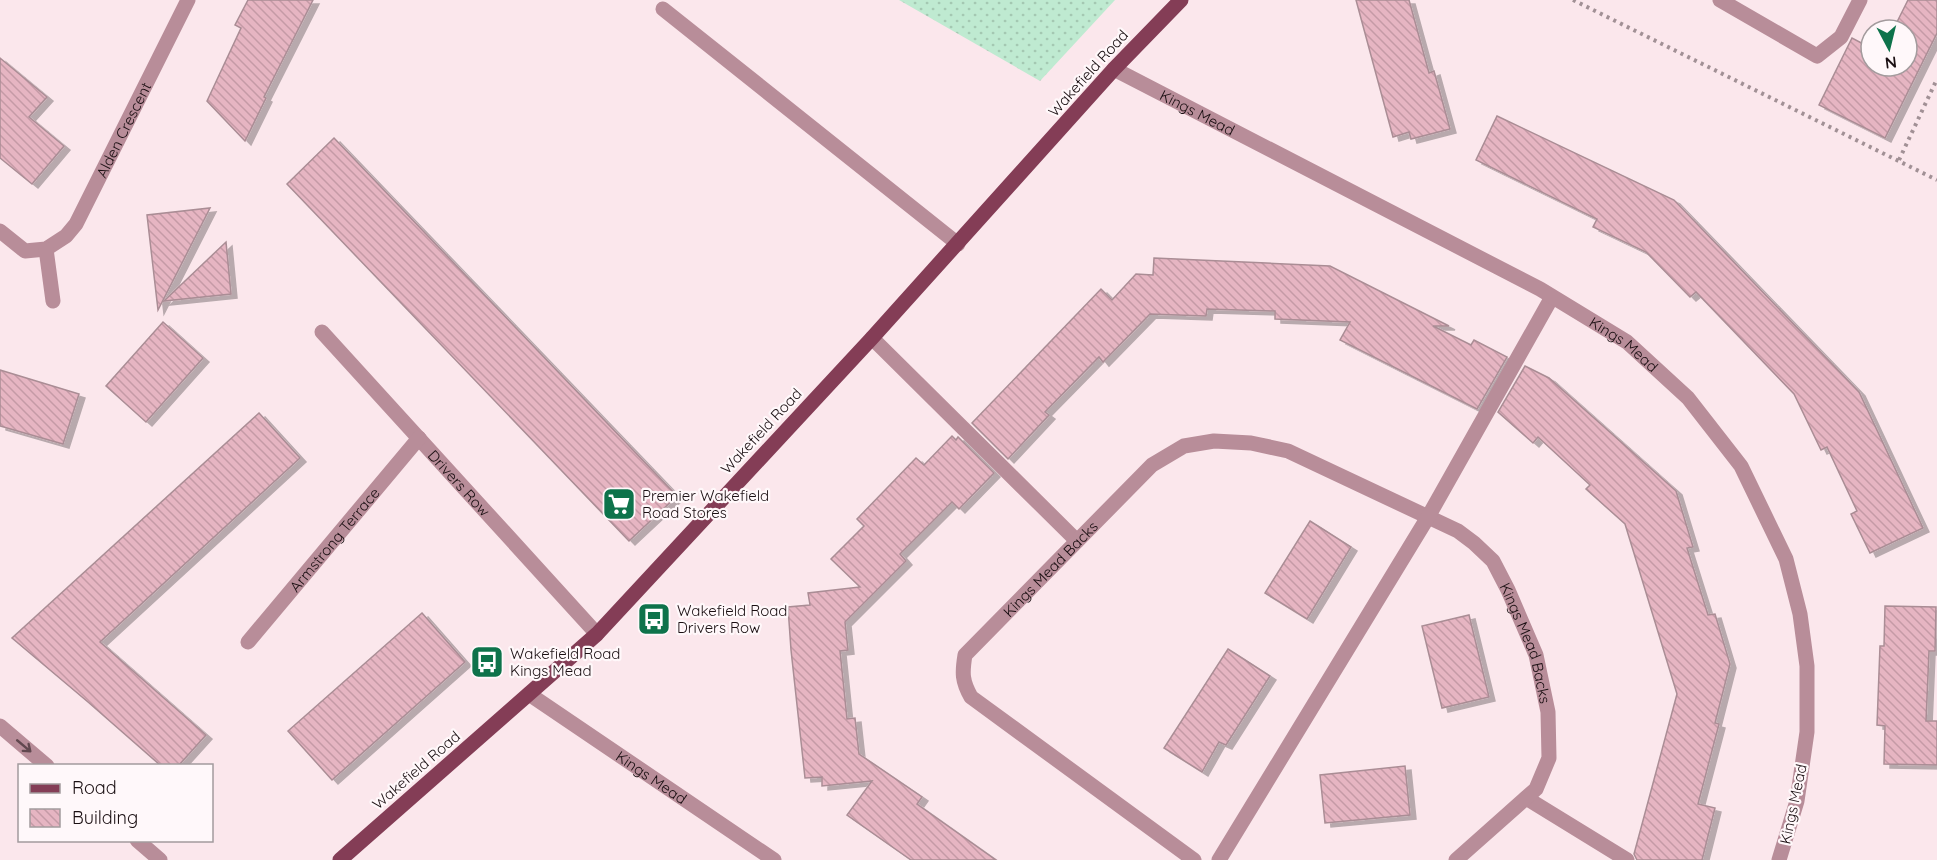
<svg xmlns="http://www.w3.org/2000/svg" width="1937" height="860" viewBox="0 0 1937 860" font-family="Quicksand,sans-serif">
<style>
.grass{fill:url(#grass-dots)}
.building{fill:url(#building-back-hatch);stroke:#aa8d95;stroke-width:1.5;filter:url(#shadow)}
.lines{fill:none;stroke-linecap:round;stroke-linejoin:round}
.path{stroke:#a19095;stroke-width:4;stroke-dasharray:3 4.5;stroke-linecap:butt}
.lane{stroke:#b88d99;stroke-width:15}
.street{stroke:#b88d99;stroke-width:15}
.primary{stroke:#843d56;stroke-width:15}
.oneway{stroke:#61484f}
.labels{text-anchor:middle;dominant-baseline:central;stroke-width:4.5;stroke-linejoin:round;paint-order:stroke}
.street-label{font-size:15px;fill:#1a0f12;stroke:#fff8fa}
.poi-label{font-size:15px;fill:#1a0f12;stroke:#fff8fa;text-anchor:start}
</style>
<defs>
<pattern id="grass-dots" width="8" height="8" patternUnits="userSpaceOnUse" patternTransform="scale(1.5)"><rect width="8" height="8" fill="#bfead1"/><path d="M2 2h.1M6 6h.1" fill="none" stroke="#a4c8b2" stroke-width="1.8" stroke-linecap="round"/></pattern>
<pattern id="building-back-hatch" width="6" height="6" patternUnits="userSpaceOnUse" patternTransform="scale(1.5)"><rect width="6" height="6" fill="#e6b5c2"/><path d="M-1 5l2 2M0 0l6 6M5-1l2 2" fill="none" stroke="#c59aa6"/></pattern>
<filter id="shadow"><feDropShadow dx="6" dy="4" stdDeviation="0" flood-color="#0004"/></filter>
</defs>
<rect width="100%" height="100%" fill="#fbe7ec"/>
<path class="grass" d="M899,0H1115L1040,81Z"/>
<g class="building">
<path d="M248,0H313L264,97L266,98L245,141L207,101L241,28L235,25Z"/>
<path d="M1356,0H1409L1429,73L1434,71L1450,129L1411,139L1409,132L1393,137Z"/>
<path d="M1908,0H1937V33L1885,138L1819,105L1852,38L1871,48V66H1907V30H1893Z"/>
<path d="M0,58L47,97L29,117L64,146L32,184L0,158Z"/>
<path d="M1497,116L1674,200L1859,392L1923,528L1870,553L1851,514L1857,511L1827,447L1821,450L1794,394L1696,292L1690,297L1646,252L1593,227L1597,219L1476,160Z"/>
<path d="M334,138L677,496L629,541L287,184Z"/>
<path d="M210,208L158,310L147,215Z"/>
<path d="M226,242L231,294L164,301Z"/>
<path d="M1154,258L1330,266L1449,326H1433L1471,345L1474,340L1507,357L1477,409L1340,340L1350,322L1275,319V311L1207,309L1206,316L1150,314L1103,362L1099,357L1045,412L1049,415L1008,459L972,423L1101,289L1112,300L1136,274L1153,275Z"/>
<path d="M163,322L203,358L146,422L106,386Z"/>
<path d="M1525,366L1549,378L1676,491L1693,547L1687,548L1708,615L1715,614L1730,664L1715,723L1719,724L1698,804L1715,808L1702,860H1637L1634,854L1677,694L1625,524L1586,489L1590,485L1538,437L1533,443L1498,412Z"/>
<path d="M0,370L79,394L63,444L0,426Z"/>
<path d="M259,413L300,458L100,642L206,735L179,765H160L88,702L12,638Z"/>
<path d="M952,436L956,440L958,437L994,473L959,509L952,502L900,554L906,561L845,622L848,650L840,651L847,719L855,718L859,754L922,797L917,804L996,860H911L847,815L872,781L822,786V777L805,778L791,650L788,607L810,605L808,593L860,587L831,559L864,526L857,519L916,458L924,465Z"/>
<path d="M1310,521L1351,547L1307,619L1265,593Z"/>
<path d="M1885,606L1936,607L1935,651H1929L1926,721H1937V765L1884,764L1885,726L1877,725L1880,646H1884Z"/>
<path d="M422,613L465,662L332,780L288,731Z"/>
<path d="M1469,615L1489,697L1442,708L1422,626Z"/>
<path d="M1228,649L1270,676L1226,745L1219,742L1202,772L1164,748Z"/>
<path d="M1405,766L1410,815L1325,823L1320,775Z"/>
</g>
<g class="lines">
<g class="path">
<path d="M1573,0L1937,180"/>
<path d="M1899,160L1937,79"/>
</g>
<g class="lane">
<path d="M1720,0L1817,56L1841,37L1860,0"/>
<path d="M663,9L958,244"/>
<path d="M872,338L1077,541"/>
<path d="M1526,798L1627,860"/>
<path id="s1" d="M1194,860L971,697C962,681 962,673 965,655L1152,465L1184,446L1214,441L1251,443L1288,451L1458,531L1474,543L1493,561L1508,590L1536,655L1548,712L1549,758L1536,789L1456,860"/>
<path d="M1219,860L1428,517L1552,297"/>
</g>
<g class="street">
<path id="s2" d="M1114,69L1540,289L1627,342L1688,398L1741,466L1786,559L1800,614L1807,666V732L1797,801L1779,860"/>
<path id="s3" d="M0,231L25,251L46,249L66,236L76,224L188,0"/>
<path d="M46,249L53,301"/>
<path id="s4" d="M322,332L597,634"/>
<path id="s5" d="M248,642L419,438"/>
<path id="s6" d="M529,694L774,860"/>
<path d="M0,726L47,766"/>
<path d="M137,840L160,860"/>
</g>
<path class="primary" d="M340,860L597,634L872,338L1114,69L1181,0"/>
</g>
<defs><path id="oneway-shaft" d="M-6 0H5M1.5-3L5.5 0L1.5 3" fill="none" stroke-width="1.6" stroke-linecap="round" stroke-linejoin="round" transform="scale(1.5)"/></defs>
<use class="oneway" href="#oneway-shaft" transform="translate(24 746) rotate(40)"/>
<defs>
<g id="supermarket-square" transform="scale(1.725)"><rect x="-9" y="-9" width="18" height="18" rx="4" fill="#0e734b" stroke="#fff8fa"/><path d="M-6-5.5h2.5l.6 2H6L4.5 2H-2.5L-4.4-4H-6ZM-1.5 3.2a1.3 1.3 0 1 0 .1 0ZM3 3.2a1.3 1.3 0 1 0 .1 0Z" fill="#fff"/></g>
<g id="bus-square" transform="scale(1.725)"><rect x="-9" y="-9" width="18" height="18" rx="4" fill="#0e734b" stroke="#fff8fa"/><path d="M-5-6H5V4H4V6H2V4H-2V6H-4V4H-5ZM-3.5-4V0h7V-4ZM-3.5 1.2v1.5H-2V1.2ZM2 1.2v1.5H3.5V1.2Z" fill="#fff"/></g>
</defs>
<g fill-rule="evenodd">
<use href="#supermarket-square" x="619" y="504"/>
<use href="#bus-square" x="654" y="619"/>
<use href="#bus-square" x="487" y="662"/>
</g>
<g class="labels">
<g class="street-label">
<text transform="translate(1088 73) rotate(-48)">Wakefield Road</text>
<text stroke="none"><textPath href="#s2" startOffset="94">Kings Mead</textPath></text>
<text stroke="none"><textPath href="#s3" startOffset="198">Alden Crescent</textPath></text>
<text stroke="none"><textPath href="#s2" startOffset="580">Kings Mead</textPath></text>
<text transform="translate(761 431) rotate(-47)">Wakefield Road</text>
<text stroke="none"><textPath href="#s4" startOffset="204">Drivers Row</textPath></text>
<text stroke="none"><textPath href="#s5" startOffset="134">Armstrong Terrace</textPath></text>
<text stroke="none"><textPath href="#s1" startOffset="441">Kings Mead Backs</textPath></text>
<text stroke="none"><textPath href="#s1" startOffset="1052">Kings Mead Backs</textPath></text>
<text transform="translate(416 770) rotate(-41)">Wakefield Road</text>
<text stroke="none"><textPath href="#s6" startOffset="148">Kings Mead</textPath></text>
<text transform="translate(1793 804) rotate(-78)">Kings Mead</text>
</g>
<g class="poi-label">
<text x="642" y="495">Premier Wakefield<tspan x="642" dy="17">Road Stores</tspan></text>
<text x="677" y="610">Wakefield Road<tspan x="677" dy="17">Drivers Row</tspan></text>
<text x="510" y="653">Wakefield Road<tspan x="510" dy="17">Kings Mead</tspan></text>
</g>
</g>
<rect x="18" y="764" width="195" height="78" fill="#fff8fa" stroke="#a39b9d" stroke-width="1.5"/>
<rect x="30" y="784" width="30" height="9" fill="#843d56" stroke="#a39b9d" stroke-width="1.5"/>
<text x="72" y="794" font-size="18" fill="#1a0f12">Road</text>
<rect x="30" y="809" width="30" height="18" fill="url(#building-back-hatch)" stroke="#a39b9d" stroke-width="1.5"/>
<text x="72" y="824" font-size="18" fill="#1a0f12">Building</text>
<g transform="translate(1889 48) rotate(173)"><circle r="28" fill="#fff8fa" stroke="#a39b9d" stroke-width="1.5"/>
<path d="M0-4.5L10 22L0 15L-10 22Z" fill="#0e734b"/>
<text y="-9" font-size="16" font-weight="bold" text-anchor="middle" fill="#1a0f12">N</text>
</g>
</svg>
